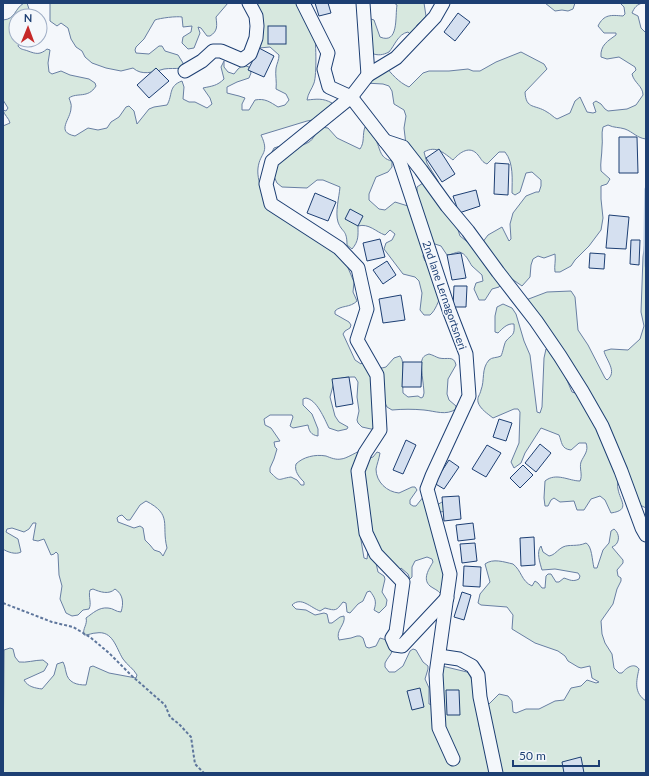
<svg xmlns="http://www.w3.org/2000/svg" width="649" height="776" viewBox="0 0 649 776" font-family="Lato,sans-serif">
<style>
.green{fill:#d7e8df;stroke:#687fa3;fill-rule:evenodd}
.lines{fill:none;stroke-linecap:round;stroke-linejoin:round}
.stream{stroke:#bed0e5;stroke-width:3.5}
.building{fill:#d5e0f0;stroke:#1d3f73}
.minor-casing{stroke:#1d3f73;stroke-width:15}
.path{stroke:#5e769c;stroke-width:2;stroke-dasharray:3 2;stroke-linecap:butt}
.minor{stroke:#f4f7fb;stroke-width:13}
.labels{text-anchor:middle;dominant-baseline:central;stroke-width:3;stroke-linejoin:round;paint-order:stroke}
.street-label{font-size:11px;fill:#1d3f73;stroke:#f4f7fb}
</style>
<rect width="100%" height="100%" fill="#f4f7fb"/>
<g class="green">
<path d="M24,3H27L29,9V16H16V40H20L18,46C21,50 23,49 28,51C36,54 40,55 47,49L50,50L48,63L49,72L52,74L61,71L70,75L89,79L95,83L96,86C88,99 77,92 69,98C70,101 72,105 71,108C71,119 55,132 75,136L88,128L98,130L107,128L111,122L119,117L126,107L129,106L134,111L137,124L149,109L154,107L167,105C173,95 168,86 182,81L184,87L183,99L189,102H195L207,108L212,104L210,98L203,88C212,86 217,86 224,79L221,67L224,61V67L228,72L234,74L238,69L243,65L249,67L251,73L249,78L237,82L227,87V93L239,96L245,98L242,104V110H249L255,100C265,98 270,102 278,107L285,105L289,100L286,94L276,89C277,82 275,75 276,68C277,63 279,60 279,55L270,47L259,48L255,3H299C304,11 312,21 314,30C316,39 317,75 314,83C312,89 308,93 307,100C317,99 323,98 332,103L333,109L319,119L307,121L261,135C270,154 260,152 258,168C257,176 260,185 262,193L322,235L346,263L354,282L353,292L357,301C350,308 341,305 335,311V314L349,322L351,325L350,328L345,331L343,334L355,360L361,364L363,362L382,368L386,367L394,358L400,356C406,363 402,384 403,393L408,397L418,396L421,398L423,397L424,393C424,387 420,364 422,360C423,356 426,355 429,354C433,355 436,357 439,358C447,360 454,355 456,365L448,379L447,394L449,400L456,406V409C446,416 435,411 424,410C413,409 403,409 392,410L387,407L384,401L374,429H371L362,427L358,423L357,420L359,411L357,397L358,382L355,377C347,377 341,377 334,382L330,397L335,416L339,422L348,427L347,429L338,431L329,428C324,418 317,400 306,398L303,399V405L312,414L318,429V436C311,435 309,431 308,425L293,428L290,426L293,417L292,415H270L264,419L265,425L271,428L280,441L274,442L275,447L277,449L274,459L270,468V472C281,483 277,479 291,477L297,480L301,485H304V482C299,477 294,471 296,464C303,457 315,454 326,456C331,458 336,460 341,459C346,459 358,451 364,449L368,457L370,458L373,457L377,452L380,453C379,459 377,464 376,469C376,482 387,492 399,493L412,487H415L417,490L410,500V504L413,506H416L424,496L437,505L442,502H445V510L442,512L439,511L436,521L446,595L439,597L441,594C438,590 434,589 430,586C422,579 429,569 433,562L432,559L427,557L415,561L412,567V577L410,579L408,574L401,568L399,574L360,534L364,558L367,559L368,551L376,563L378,572L384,576L385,579L382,592L387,600L386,606L379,613L374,610C377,601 375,598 370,591L367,592L363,601L358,604L350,613L347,612L346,603L343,602C336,611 336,611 325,608L320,611C311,608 301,596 292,605L296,609L306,610L315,615L324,613L327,614L329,623H332L340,617L344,616C346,625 335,630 339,640L351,638L357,636H360L363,638L366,647L369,648L376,646L380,638L390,641C395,654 390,653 385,663V667L389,672H395L403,666L410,651L413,649L416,650L423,662L428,666V669L425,679L429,688V704L433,705L442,666L467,672C474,677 478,705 479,715C479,721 478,728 482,733L488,705L499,694L508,696L512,701L513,712L516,713L526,709H539L555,701L564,700L571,688L581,686L587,680L596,683L599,682L592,678L590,666L581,668L578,667L568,661L565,656L558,651L535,643L512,629L513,615L507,607L481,605L478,603L480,594L490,582L485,564C493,558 504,562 513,564C522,571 521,581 532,586L535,581L538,583L542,588H545L546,576L548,574H551L556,582H559L564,578C570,580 573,582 579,579L580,576L578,573L555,569L542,570C540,563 536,552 541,546L543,552L549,556C555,555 557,550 563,547C569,544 577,547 586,543C592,546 592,560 594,568H597L603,550L609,543L611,531L614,529C618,532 620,538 617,543C616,545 614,546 612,547L623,560V563L617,570L618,576L621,578V581L617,589L613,604L601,621L602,634L605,643L612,654L614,668L619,673H622C626,668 634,662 639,669C636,682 634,693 646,701V773H3L4,650L10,648L13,649L15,657L19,662C26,663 35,660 43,660L48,664L44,671L24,680C28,687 35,688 42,689L54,675L57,664L63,662C65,666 65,668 66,672C68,683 77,685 86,685L90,667L93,666L109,673L136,678L137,675C133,668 127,665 123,659C116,648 113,630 96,633C92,633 89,635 84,635C82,629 88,624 86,618C93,613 99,607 108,608C113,608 116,612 121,612C124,603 123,594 115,589C109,595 100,592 93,589L90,590C88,597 92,603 89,609L83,610L78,615L72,616L66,613L60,599L62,586L59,575L58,554L56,552L54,554L51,555L44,539L38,541L33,540L36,523H33L29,529L24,532L12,528L7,529L6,532L18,539L21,552C16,555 7,552 3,549V126L10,123C9,118 4,115 3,110L6,111L8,108L3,100V20C16,19 14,9 24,3ZM146,501C173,515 161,524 167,548L163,556L160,552L154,550L150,545L145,540L143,528L140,526L134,528L118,522L117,518L119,516L122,515L127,520H130L140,505Z"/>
<path d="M50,3H228L216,17C217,26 218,31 210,36H207L201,28L198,27L200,33L194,48L188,49L182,43L183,37L191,32L192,26L183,27L182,17C177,16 160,18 155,20L144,39L136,47L135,50L136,53L149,54L159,46H162L165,51L178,55L183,63V66L181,68C175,69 170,68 164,69C153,72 142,76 133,68L121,71L106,68L92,63L85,57L82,51L76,47L71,39L68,28L61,23L57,26L50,21Z"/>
<path d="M394,3H424L426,16L422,21L417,25L414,38L408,32C398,34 395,45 389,52C383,55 378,56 371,53L368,20L371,19L374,20L380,37C399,45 395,16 397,5Z"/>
<path d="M545,3H575L573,9L568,11L562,10L555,11Z"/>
<path d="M620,3H643C637,4 634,8 632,13L638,16L641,28L646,33V139C637,138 633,132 625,129C619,127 614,128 608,125L603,127C601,134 603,140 602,147C602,155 600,163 601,171L610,179L607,184L601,186V199L603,218L601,230L589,246L575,260L571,266L560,272H555C554,266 556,261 555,254L544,258L538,256L533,259L531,265L530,277L522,286L512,279L506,278L499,287L492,289L485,300H479L474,289L476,283L483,281L482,275C479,272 475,269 472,266C469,262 466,253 459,252C456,252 451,255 447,255L441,246L435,244C428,246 425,249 423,256L425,261L430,265L442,294C438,301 436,310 430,315H424L420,310L422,293L419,281L415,277L403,274L384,249L386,243L392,240L395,234L390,230L385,235C376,232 369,223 358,226C358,235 359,241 352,249L347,245C347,229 342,233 338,222C335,212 339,198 340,187L323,180H317L307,188L282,187L277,183L272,172L271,154L274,148C285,143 297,150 309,142C313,140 316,132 321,127L328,128L337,138L360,149C365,142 362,135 365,127C368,130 371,133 374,137C381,147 378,158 392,161V167L388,172L376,177L369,194V200L379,209L385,210L395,202L408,206L417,193V187L423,183L456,224L460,236L470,244L482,243L488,235L502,227L509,241L511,239L510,224L513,213L526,196L536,192H539L541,186V180L532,172L526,173L520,192L515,195L512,193C512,180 514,163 505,152H499L487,164C482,162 482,160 478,155C470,145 460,152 453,160C444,153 436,145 424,152L427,163L438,181V187L406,145L404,128L406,116L404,110L394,104L392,91L389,86L383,84L365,83L384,65C392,74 398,82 409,87L423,73L429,71H449L468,69L473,71H480L496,62L521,52L544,64L547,69L525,92C526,110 535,104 547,112C551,114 553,117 557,119L570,113L575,101L580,97L587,112L593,113L596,112L593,103L596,101L601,104L605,109L608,111L627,109L636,105L643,95C643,86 634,83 632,74L636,70L635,67L619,57L607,59L601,57C600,45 608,41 616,35V33H604L598,26C604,14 611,15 623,16L625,14L624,7Z"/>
<path d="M646,191V508L640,505L618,479C618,482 617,486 618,489C620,501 631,510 611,513L605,500L600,496L591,499L584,510H577L574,501L560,502L554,498L551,500L548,506H545L544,498L545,481C556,472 569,481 580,481C583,475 579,468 581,462C584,455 589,451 586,443H579L571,450C561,449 562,442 559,435L541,428L525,453L521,463L514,468L511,462L519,443L520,412L518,409H514L493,418C488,414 480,409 478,402C477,397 480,395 481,390C485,380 481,369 489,360C492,357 497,358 501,356C503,352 504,344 506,341C512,334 515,336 514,324C507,323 502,329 498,333L495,332V316L497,307L503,304L512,308L516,314L524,341L530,355L537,412L540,413L542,407L544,358L546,349L549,350L563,371L572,392L575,393L576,390L526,300L547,292L571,291L575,297L578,330L588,345L605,378L607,380C618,372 606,360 604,351L611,349L628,350L640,339L644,326L641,312L643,257L646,234Z"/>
</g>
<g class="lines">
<path class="stream" d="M646,189L645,249L646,266"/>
</g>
<g class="building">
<path d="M315,3H328L331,13L319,16Z"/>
<path d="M458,13L470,22L455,41L444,32Z"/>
<rect x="268" y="26" width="18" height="18"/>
<path d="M259,48L274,56L264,77L248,70Z"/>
<path d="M156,68L169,81L149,98L137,85Z"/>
<path d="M619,137H637L638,173H619Z"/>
<path d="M439,149L455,174L442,182L426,158Z"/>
<path d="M495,163L509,164L508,195L494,194Z"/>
<path d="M476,190L480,206L459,213L453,196Z"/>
<path d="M315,193L336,202L328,221L307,213Z"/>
<path d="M350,209L363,216L358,226L345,219Z"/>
<path d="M609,215L629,217L626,249L606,248Z"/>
<path d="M380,239L385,257L367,261L363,243Z"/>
<path d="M631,240H640L639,265L630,264Z"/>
<path d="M461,253L466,278L452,280L447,255Z"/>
<path d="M590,253L605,254L604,269L589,268Z"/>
<path d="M387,261L396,275L383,284L373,270Z"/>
<path d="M454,286H467L466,307H453Z"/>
<path d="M401,295L405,320L383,323L379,299Z"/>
<path d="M403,362H422L421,387H402Z"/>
<path d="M349,377L353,404L336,407L332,379Z"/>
<path d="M499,419L512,423L506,441L493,437Z"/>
<path d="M406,440L416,445L403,474L393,470Z"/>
<path d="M540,444L551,453L536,472L525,463Z"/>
<path d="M487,445L501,453L486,477L472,469Z"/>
<path d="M449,460L459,467L444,489L434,483Z"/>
<path d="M523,465L533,475L520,488L510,478Z"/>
<path d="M459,496L461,519L444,521L442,497Z"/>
<path d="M473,523L475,539L458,541L456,525Z"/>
<path d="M534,537L535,565L521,566L520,538Z"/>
<path d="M475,543L477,561L462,563L460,544Z"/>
<path d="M464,566L481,567L480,587L463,586Z"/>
<path d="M462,592L471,595L464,620L454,617Z"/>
<path d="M420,688L424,707L412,710L407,691Z"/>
<path d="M446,690H459L460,715H447Z"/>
<path d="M581,757L584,773H564L562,762Z"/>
</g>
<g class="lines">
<g class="minor-casing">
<g id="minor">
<path d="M303,3L328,53L324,69L329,87L351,97L399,159L449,310L466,354L469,396L432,476L427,489L450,574L436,674L439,728L453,759"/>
<path d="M363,3L368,75"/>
<path d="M443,3L435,17L396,58L368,75L351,97L272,161L266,184L271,204L339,248L358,268L367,309L357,340L377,375L380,430L365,453L358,471L366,533L376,554L403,582L396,632L392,638L395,645L402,646L447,598"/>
<path d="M185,71L202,61L213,51H221L242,60L250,54L256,38L257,26L256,16L249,3"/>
<path d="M385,141L403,147L421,170L447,206L468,231L498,272L536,321L560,356L582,391L602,426L621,471L642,528L646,535"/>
<path d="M439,656L459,659L472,666L478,675L480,697L496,773"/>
</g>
</g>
<path class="path" d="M3,603L52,622L73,627L90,637L109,653L132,676L165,705L170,717L179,724L191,737L195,764L204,773"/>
<use href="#minor" class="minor"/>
</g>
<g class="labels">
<g class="street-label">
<text transform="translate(445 295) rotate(71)">2nd lane Lernagortsneri</text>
</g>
</g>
<rect width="649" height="776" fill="none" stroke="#1d3f73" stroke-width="8"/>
<g transform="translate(28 28) rotate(1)"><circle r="19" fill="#f4f7fb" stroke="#9eadc5"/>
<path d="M0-3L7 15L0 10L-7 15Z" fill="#c62828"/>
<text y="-6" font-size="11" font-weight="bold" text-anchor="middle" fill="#1d3f73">N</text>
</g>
<path d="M513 760v6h86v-6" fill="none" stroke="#1d3f73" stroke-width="2"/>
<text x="519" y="760" font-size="12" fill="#1d3f73" stroke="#f4f7fb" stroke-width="3" paint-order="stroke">50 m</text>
</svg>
